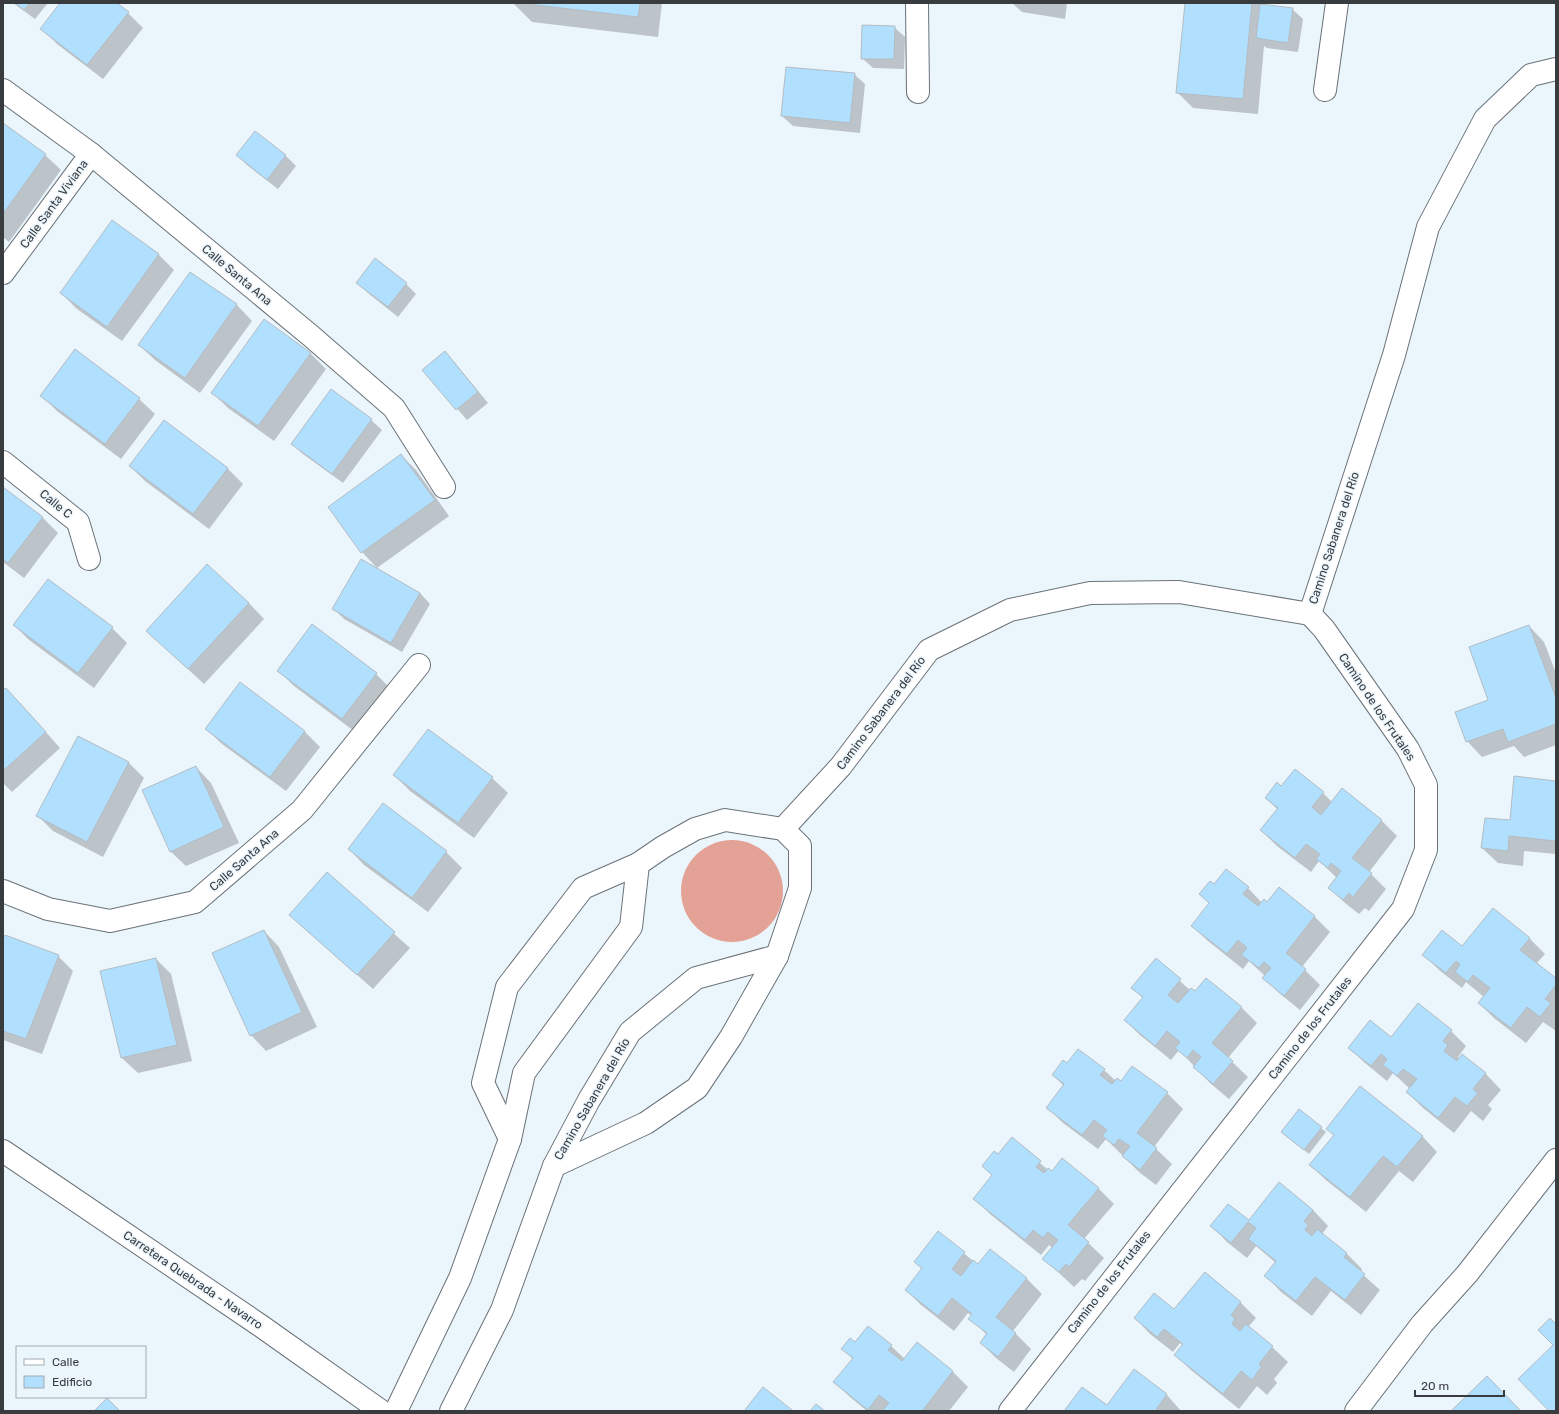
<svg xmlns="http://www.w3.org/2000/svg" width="1559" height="1414" viewBox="0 0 1559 1414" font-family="Rubik,sans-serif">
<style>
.water{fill:#e4a296}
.shadow{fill:#0003}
.building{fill:#b1dffe;stroke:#b3bcc3}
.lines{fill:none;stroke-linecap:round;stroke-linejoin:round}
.minor-casing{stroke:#6a7278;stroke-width:24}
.tertiary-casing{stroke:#6a7278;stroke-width:24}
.minor{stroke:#fff;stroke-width:22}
.tertiary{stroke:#fff;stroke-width:22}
.labels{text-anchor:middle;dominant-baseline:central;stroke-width:3;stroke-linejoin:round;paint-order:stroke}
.street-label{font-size:12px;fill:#393c3f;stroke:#ebf5fc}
</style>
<rect width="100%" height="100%" fill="#ebf5fc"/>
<circle class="water" cx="732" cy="891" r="51"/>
<g class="shadow">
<path d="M13,3H48L35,19Z"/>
<path d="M61,3H115L128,13L143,28L103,79L57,44L42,29Z"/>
<path d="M513,3H662L658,37L532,22Z"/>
<path d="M1012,3H1067L1065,19L1022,12Z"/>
<path d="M1186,3H1260L1263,6L1292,9L1303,19L1298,52L1267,48L1264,46L1258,114L1193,108L1178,93Z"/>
<path d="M894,27L905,37L904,69L873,68L862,58Z"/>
<path d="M854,74L865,84L860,133L793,126L782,116Z"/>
<path d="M3,125L45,155L61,170L9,242L3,237Z"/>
<path d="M255,133L286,156L296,166L278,189L247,165L237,155Z"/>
<path d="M158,254L174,270L122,341L77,309L61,293Z"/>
<path d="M191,273L237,305L252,321L200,393L155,360L139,345Z"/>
<path d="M358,283L406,284L416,294L398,317L368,293Z"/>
<path d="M310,353L326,369L274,441L228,408L213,393Z"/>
<path d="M445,353L455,363L488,403L467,420L424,370Z"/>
<path d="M331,391L371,420L382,430L343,483L303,454L292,444Z"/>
<path d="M42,396L139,399L155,414L121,459L57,411Z"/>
<path d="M164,421L228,469L243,484L209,529L145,481L130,466Z"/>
<path d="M401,455L416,470L449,516L377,568L362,552Z"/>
<path d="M3,488L42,517L58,533L24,578L3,562Z"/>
<path d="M420,593L430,604L402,652L344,619L333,608Z"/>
<path d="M249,603L264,619L204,684L163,646Z"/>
<path d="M14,625L112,628L127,643L94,688L29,640Z"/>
<path d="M1529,626L1544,642L1556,673V745L1524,757L1514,746L1482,757L1467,741Z"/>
<path d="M279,671L376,674L391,689L358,734L294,686Z"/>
<path d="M3,691L21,704L60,748L12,792L3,783Z"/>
<path d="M206,729L304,731L320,747L286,791L222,744Z"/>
<path d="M428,730L492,778L508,793L474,838L410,791L394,775Z"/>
<path d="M79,737L129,763L144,778L103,857L53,831L38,816Z"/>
<path d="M196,767L211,783L239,843L186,866L170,851Z"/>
<path d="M1556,782V854L1524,851L1523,866L1498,863L1482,848Z"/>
<path d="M1281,788L1323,793L1332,802L1342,790L1382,821L1397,836L1369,872L1386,889L1369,911L1365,908L1359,914L1345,903L1329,887L1337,878L1319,861L1311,872L1277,846L1261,830L1278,810L1266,798Z"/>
<path d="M383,804L446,852L462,868L428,912L364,865L349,849Z"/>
<path d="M327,874L410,948L373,989L306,930L291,915Z"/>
<path d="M1214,886L1248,888L1262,903H1267L1280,888L1315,917L1330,932L1302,967L1320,985L1300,1010L1279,993L1264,978L1265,976L1249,961L1243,969L1208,941L1192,926L1210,904Z"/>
<path d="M264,931L279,947L317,1027L266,1051L251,1035Z"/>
<path d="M1529,938L1545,954L1536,964L1556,980V1031L1543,1022L1526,1043L1494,1018L1479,1003L1484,997L1466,982L1462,988L1439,970L1424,955Z"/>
<path d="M3,942L58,956L73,971L42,1054L3,1040Z"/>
<path d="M156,959L171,974L192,1061L138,1073L122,1058L101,971Z"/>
<path d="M1156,960L1190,990L1195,993L1206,979L1242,1008L1257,1023L1228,1058L1248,1077L1229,1099L1210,1083L1179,1050L1171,1060L1140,1035L1125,1020L1143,998L1132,988Z"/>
<path d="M1451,1031L1466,1046L1458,1057L1460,1059L1462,1056L1486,1074L1501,1090L1488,1105L1492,1109L1483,1121L1471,1111L1454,1133L1423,1108L1407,1092L1410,1089L1393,1073L1387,1081L1365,1063L1349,1048L1391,1038Z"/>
<path d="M1068,1065L1104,1070L1116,1081L1121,1082L1132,1067L1167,1093L1183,1109L1154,1147L1172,1164L1156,1185L1139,1172L1106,1139L1098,1149L1063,1123L1048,1108L1064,1086L1053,1075Z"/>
<path d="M1321,1128L1326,1132L1309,1154L1287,1137Z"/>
<path d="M1328,1129L1422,1136L1437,1152L1413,1182L1399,1171L1366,1212L1326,1180L1310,1165L1334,1136Z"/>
<path d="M1012,1139L1048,1170L1098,1188L1114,1204L1084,1239L1104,1258L1085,1281L1082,1279L1074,1287L1044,1259L1053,1248L1049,1245L1041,1255L990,1214L975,1199L993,1176L998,1155Z"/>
<path d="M1279,1184L1313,1210L1328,1226L1322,1234L1347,1254L1362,1269L1360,1272L1380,1290L1361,1315L1331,1291L1312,1316L1281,1292L1266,1276L1276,1263L1256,1246L1247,1258L1227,1242L1212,1226L1249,1221Z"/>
<path d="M938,1232L978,1265L990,1250L1027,1279L1042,1294L1013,1331L1031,1349L1014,1372L996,1358L981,1343L987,1335L970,1318L972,1316L968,1313L954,1331L921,1305L906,1290L922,1269L915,1262Z"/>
<path d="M1205,1273L1241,1303L1256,1318L1248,1327L1272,1347L1288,1362L1274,1379L1277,1383L1267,1395L1257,1386L1239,1409L1191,1370L1175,1355L1183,1346L1180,1343L1173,1352L1150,1334L1135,1318L1174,1311Z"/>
<path d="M868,1327L891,1346L905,1359L917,1344L953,1372L968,1387L949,1411H867L850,1397L834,1382L853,1359L842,1349L855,1343Z"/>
<path d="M1134,1371L1167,1395L1181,1411H1065L1107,1406Z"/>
</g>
<g class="building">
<path d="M15,3H30L24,10Z"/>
<path d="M60,3H117L129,12L87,65L40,29Z"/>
<path d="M518,3H640L638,17Z"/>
<path d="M1185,3H1252L1243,99L1176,93Z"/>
<path d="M1260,4L1293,8L1288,43L1256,38Z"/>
<path d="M862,25L895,26L894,59H861Z"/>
<path d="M786,67L855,73L850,123L781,116Z"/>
<path d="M3,123L46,154L3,214Z"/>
<path d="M255,131L286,155L267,180L236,155Z"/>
<path d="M112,220L159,254L107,327L60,293Z"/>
<path d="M375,258L407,283L388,307L356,283Z"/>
<path d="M190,272L237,304L185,378L138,345Z"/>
<path d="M264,319L311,353L258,426L211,393Z"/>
<path d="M75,349L140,398L105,444L40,396Z"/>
<path d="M445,351L478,392L456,410L422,370Z"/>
<path d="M331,389L372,419L332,474L291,444Z"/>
<path d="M164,420L228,468L193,514L129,466Z"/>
<path d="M401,454L435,500L361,553L328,507Z"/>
<path d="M3,487L43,517L8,563L3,559Z"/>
<path d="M361,559L420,593L391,643L332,609Z"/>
<path d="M207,564L249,603L188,669L146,631Z"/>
<path d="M48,579L113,627L78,673L13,625Z"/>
<path d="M312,624L377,673L342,719L277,671Z"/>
<path d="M1529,625L1556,698V724L1508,742L1503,729L1466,742L1455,712L1488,700L1469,647Z"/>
<path d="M240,682L305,731L270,777L205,729Z"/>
<path d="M6,688L46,732L3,771V690Z"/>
<path d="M428,729L493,777L458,823L393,775Z"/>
<path d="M78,736L129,762L87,842L36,816Z"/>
<path d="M196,766L224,827L170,852L142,790Z"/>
<path d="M1295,769L1324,792L1312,807L1321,815L1342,788L1382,820L1352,858L1372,873L1353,897L1349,893L1343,900L1328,888L1341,871L1331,863L1328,868L1316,859L1320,854L1306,844L1295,858L1260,830L1278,808L1265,798L1277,782L1281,786Z"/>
<path d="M1514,776L1556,781V841L1509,836L1508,851L1481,848L1485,818L1510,820Z"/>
<path d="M383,803L447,851L412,898L348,849Z"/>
<path d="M1226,869L1249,887L1243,894L1258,906L1264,899L1267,902L1279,887L1315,916L1286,953L1306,969L1284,996L1262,978L1271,968L1264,962L1259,968L1241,955L1247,948L1238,940L1227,954L1191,926L1209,903L1199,894L1210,881L1214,884Z"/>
<path d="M327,872L395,932L357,975L289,915Z"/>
<path d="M1493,908L1530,938L1520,950L1556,978V985L1545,999L1551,1003L1540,1017L1527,1007L1511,1028L1478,1003L1490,988L1473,975L1468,982L1455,972L1460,964L1456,961L1446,973L1422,955L1442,930L1462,946Z"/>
<path d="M264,930L302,1012L250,1036L212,953Z"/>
<path d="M5,935L59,955L26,1039L3,1031V939Z"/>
<path d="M156,958L177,1045L121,1058L100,971Z"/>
<path d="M1156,958L1181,979L1168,995L1178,1003L1191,988L1195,991L1206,978L1242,1007L1212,1043L1233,1061L1213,1084L1193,1067L1201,1057L1193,1050L1187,1058L1175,1048L1180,1042L1167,1031L1155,1046L1124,1020L1143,997L1131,988Z"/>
<path d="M1418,1003L1452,1030L1443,1041L1448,1045L1444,1051L1457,1061L1462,1054L1486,1073L1473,1089L1478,1093L1467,1106L1455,1097L1438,1118L1406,1092L1417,1079L1403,1069L1397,1076L1383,1065L1387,1059L1381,1054L1371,1066L1348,1048L1370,1020L1391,1037Z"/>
<path d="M1078,1049L1105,1069L1100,1075L1112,1084L1117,1078L1121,1081L1132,1066L1168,1092L1137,1133L1157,1148L1140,1170L1122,1156L1130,1146L1119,1139L1114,1145L1102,1136L1107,1130L1094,1120L1082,1135L1046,1108L1064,1084L1052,1075L1063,1060L1067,1063Z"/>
<path d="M1360,1086L1423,1136L1397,1167L1383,1156L1350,1197L1309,1165L1334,1135L1326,1129Z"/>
<path d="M1299,1109L1322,1127L1304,1150L1281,1132Z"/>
<path d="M1012,1137L1041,1161L1036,1167L1044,1173L1048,1168L1052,1171L1062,1158L1099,1188L1068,1225L1089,1242L1069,1267L1066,1264L1059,1272L1042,1259L1058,1240L1048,1232L1043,1238L1033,1230L1025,1240L973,1199L992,1175L982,1166L994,1151L998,1154Z"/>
<path d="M1279,1182L1313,1210L1304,1221L1308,1225L1305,1230L1312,1236L1317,1229L1347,1253L1344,1257L1365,1274L1345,1300L1315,1277L1296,1301L1264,1276L1276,1261L1248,1239L1256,1228L1248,1222L1231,1243L1210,1226L1228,1204L1249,1220Z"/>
<path d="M938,1231L965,1252L952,1269L961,1276L973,1260L978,1264L990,1249L1027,1278L996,1317L1016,1333L998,1357L980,1343L987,1333L968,1319L972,1314L952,1298L938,1316L905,1290L922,1268L914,1262Z"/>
<path d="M1205,1272L1241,1302L1231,1315L1235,1319L1232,1324L1240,1331L1246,1324L1273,1346L1259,1364L1262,1366L1252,1380L1241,1371L1223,1394L1174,1355L1183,1344L1164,1329L1157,1337L1134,1318L1154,1293L1174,1309Z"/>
<path d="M1550,1318L1556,1324V1411H1549L1518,1379L1553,1345L1538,1330Z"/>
<path d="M868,1326L892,1345L888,1350L902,1361L917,1342L953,1371L923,1410L924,1411H885L883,1410L889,1403L879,1395L868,1410L833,1382L853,1358L841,1349L850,1338L855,1342Z"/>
<path d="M1134,1369L1167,1394L1155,1411H1064L1082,1387L1107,1405Z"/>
<path d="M1487,1376L1521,1411H1451Z"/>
<path d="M763,1387L792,1410L791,1411H744Z"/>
<path d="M107,1398L120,1411H94Z"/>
<path d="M816,1404L825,1411H810Z"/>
</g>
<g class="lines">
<g class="minor-casing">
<g id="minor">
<path d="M917,3L918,92"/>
<path d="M3,90L91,154L311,336L394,408L444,487"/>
<path d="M1325,90L1337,3"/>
<path d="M3,273L91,154"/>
<path d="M3,462L78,522L89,559"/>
<path d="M1310,614L1394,355L1428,227L1485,119L1531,75L1556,69"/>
<path d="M783,829L841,766L929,650L1010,610L1090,593L1179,592L1310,614"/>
<path d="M3,891L48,909L110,921L195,902L302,810L419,665"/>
<path d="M510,1139L524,1073L631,927L638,864"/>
<path d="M396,1411L460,1278L510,1139L483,1083L507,987L583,888L638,864L663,847L695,829L725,820L783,829L800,846V888L777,956L731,1037L697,1088L646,1123L554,1166"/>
<path d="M451,1411L502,1310L554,1166L589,1100L630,1032L696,978L777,956"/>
<path d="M1010,1411L1403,909L1426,850V785L1408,749L1324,629L1310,614"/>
<path d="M1356,1411L1422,1324L1467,1274L1556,1160"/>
</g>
</g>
<g class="tertiary-casing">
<path id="tertiary" d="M3,1151L261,1326L381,1411"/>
</g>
<use href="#minor" class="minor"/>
<use href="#tertiary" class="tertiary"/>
</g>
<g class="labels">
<g class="street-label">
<text transform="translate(54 204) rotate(-54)">Calle Santa Viviana</text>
<text transform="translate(237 275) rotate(40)">Calle Santa Ana</text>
<text transform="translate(56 504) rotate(39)">Calle C</text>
<text transform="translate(1334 538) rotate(-72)">Camino Sabanera del Río</text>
<text transform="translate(1377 707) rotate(56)">Camino de los Frutales</text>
<text transform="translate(881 713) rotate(-53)">Camino Sabanera del Río</text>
<text transform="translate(244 860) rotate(-41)">Calle Santa Ana</text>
<text transform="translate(1310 1028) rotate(-52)">Camino de los Frutales</text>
<text transform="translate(592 1099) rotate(-60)">Camino Sabanera del Río</text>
<text transform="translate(193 1280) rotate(34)">Carretera Quebrada - Navarro</text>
<text transform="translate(1109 1282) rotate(-52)">Camino de los Frutales</text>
</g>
</g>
<rect width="1559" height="1414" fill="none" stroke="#393c3f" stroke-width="8"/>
<rect x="16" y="1346" width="130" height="52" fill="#ebf5fc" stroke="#a4abb0"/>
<rect x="24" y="1359" width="20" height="6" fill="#ffffff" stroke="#a4abb0"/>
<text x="52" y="1366" font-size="12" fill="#393c3f">Calle</text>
<rect x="24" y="1376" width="20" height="12" fill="#b1dffe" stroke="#a4abb0"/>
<text x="52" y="1386" font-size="12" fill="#393c3f">Edificio</text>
<path d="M1415 1390v6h89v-6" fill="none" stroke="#393c3f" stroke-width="2"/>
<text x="1421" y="1390" font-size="12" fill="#393c3f" stroke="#ebf5fc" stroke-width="3" paint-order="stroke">20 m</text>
</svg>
